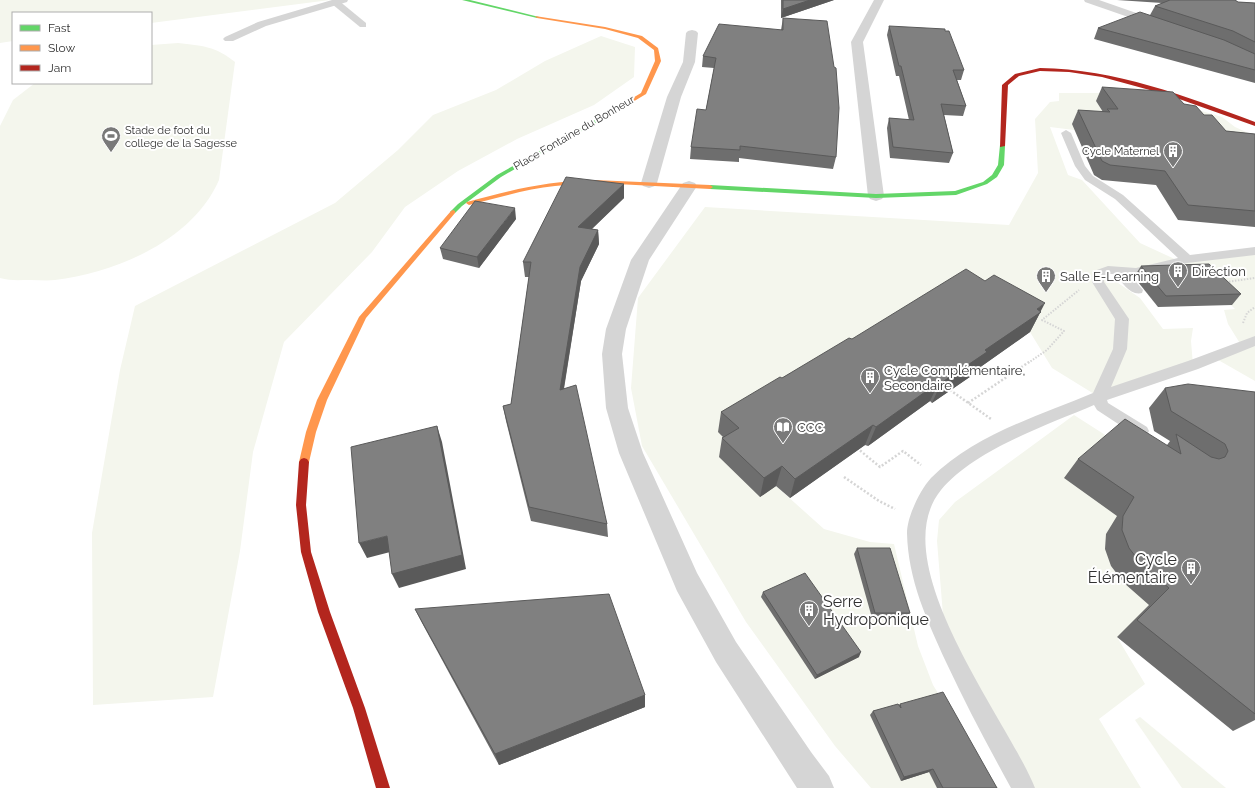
<svg xmlns="http://www.w3.org/2000/svg" width="1255" height="788" viewBox="0 0 1255 788" font-family="Raleway,sans-serif">
<style>
.green{fill:#f4f6ed}
.lines{fill:none;stroke-linecap:round;stroke-linejoin:round}
.path-far1{stroke:#d5d5d5;stroke-width:2;stroke-dasharray:1.5 1.5;stroke-linecap:butt}
.path{stroke:#d5d5d5;stroke-width:2.5;stroke-dasharray:2 2;stroke-linecap:butt}
.lane{fill:#d5d5d5;fill-rule:evenodd}
.street{fill:#d5d5d5;fill-rule:evenodd}
.fast{fill:#63d668;fill-rule:evenodd}
.slow{fill:#ff974d;fill-rule:evenodd}
.jam{fill:#b3261e;fill-rule:evenodd}
.wall{fill:#6e6e6e}
.shaded-wall{fill:#5a5a5a}
.building{fill:#808080;stroke:#5a5a5a}
.labels{text-anchor:middle;dominant-baseline:central;stroke-width:4;stroke-linejoin:round;paint-order:stroke}
.far-poi-label{font-size:11px;fill:#313131;stroke:#fff;text-anchor:start}
.far-street-label{font-size:11px;fill:#313131;stroke:#fff}
.poi-label{font-size:13px;fill:#313131;stroke:#fff;text-anchor:start}
.near-poi-label{font-size:16px;fill:#313131;stroke:#fff;text-anchor:end}
</style>
<rect width="100%" height="100%" fill="#fff"/>
<g class="green">
<path d="M0,0H330L151,23V13H13V41L0,43Z"/>
<path d="M601,36L635,47L634,77L594,105L517,139L458,171L405,207L372,252L284,342L253,452L240,551L213,697L93,705L92,533L120,370L135,306L335,203L398,150L433,115L496,90L545,61Z"/>
<path d="M178,43C203,46 215,46 235,62L219,180C193,240 116,273 55,280C47,281 38,280 30,280C20,280 10,281 0,278V126L13,100L35,83H151V45Z"/>
<path d="M1059,93H1107L1188,107L1222,117L1235,127L1255,136V150L1096,101L1114,127L1074,130L1050,127L1068,175L1082,180L1140,243L1179,261L1255,251V381L1213,357L1241,345L1228,324L1224,310L1235,309L1201,275L1132,277L1125,271L1102,272L1140,298L1163,329L1193,328L1191,341L1193,365L1099,397L1052,368L1030,332L1026,329L776,486L824,529L870,542L894,544L918,646L933,685L998,788H871L835,746L746,622L642,446L631,388L638,298L705,207L1009,225L1038,173L1035,119L1050,102L1059,101Z"/>
<path d="M1074,415L1110,438L1131,502L1111,566C1128,588 1140,597 1164,611L1117,637L1145,684L1099,719L1141,788H1032L980,700L943,615L937,541L939,520L955,502Z"/>
<path d="M1140,717L1226,788H1182L1135,720Z"/>
</g>
<g class="lines">
<g class="path-far1">
<path d="M1226,282L1255,278"/>
<path d="M1243,323L1247,313L1255,307"/>
<path d="M1028,363L1047,350L1064,331L1042,320L1079,290"/>
</g>
<g class="path">
<path d="M950,390L991,419"/>
<path d="M968,403L1029,362"/>
<path d="M857,448L880,467L903,451L921,465"/>
<path d="M844,477L879,501L895,509"/>
</g>
<g class="lane">
<path d="M332,0H338L366,23V27H360L332,4Z"/>
<path d="M1066,130L1071,133L1085,166L1093,176L1123,195L1190,255L1255,247V255L1187,263L1136,276L1130,275L1143,290L1142,293C1130,296 1122,282 1115,274H1109L1104,276V282L1129,319L1127,349L1111,387L1188,361L1255,336V346L1198,369L1107,400L1108,403L1147,427L1149,431L1147,435L1141,437L1135,435L1097,410L1094,405C1047,425 974,450 941,490C882,563 1007,718 1035,788H1011C988,746 966,705 946,662C927,620 908,580 907,533C907,517 920,490 931,478C974,435 1038,416 1093,393L1113,349L1115,319L1092,282V274L1094,271L1108,266L1136,268L1178,258L1115,199L1085,180L1075,166L1061,133Z"/>
</g>
<g class="street">
<path d="M332,0H348L347,2L266,26L233,41H225L223,39L225,37L258,22Z"/>
<path d="M874,0H884L863,42L884,196L882,199L876,201L870,199L868,196L851,42Z"/>
<path d="M1084,0H1099L1165,23L1167,25L1165,27H1157L1085,2Z"/>
<path d="M692,30L696,31L698,33L695,62L681,97L657,183L655,186L649,188L643,186L641,183L667,97L683,62L686,33L688,31Z"/>
<path d="M689,181L695,183L697,186L649,260L626,329L622,354L628,408L643,453L697,573L736,642L811,752L829,776L834,788H797L716,662L677,591L619,453L606,408L602,354L606,329L631,260L683,183Z"/>
</g>
<g class="fast">
<path d="M462,0H470L539,17L537,18Z"/>
<path d="M617,107L622,108L501,177L462,206L455,213H451L450,212L458,204L497,175Z"/>
<path d="M1000,145L1005,146L1004,165L997,177L987,184L956,195L876,198L710,189L707,187L710,185L876,194L955,191L983,182L992,175L998,165Z"/>
</g>
<g class="slow">
<path d="M535,16L605,27L642,36L658,48L661,61L646,94L621,109L616,108L641,93L655,61L654,50L638,38L605,29L537,18Z"/>
<path d="M594,180L710,185L713,187L710,189C659,187 606,181 555,186C526,189 497,198 469,205L466,203L467,202C511,190 547,181 594,180Z"/>
<path d="M453,210L455,211V213L366,318L327,400L316,432L309,462L307,465L304,466L301,465L299,462L306,432L317,400L359,317L451,211Z"/>
</g>
<g class="jam">
<path d="M1040,68C1116,69 1185,96 1255,122V126L1168,95L1102,77L1069,72L1040,71L1019,76L1008,85L1005,146L1000,147L1002,85L1015,74Z"/>
<path d="M304,458L307,459L309,462L306,505L311,552L330,612L365,708L390,788H376L353,708L318,612L301,552L296,505L299,462L301,459Z"/>
</g>
</g>
<g class="wall">
<path d="M781,0H834L781,18Z"/>
<path d="M1117,0H1235L1238,2L1255,3V83L1094,39L1098,28L1150,15L1155,6L1162,3Z"/>
<path d="M783,18L836,157L833,169L739,158V162L690,159L691,147L706,110L714,68L702,67L703,56L781,30Z"/>
<path d="M889,26L964,70L961,80H957L966,106L963,116L944,115L953,153L949,163L890,158L887,128L889,118L909,120L899,76H896L887,35Z"/>
<path d="M1102,87L1184,104L1204,115L1226,131L1255,134V227L1178,220L1156,185L1102,180L1094,175L1072,124L1078,110L1103,112L1096,101Z"/>
<path d="M624,184V198L592,229L598,230L599,244L581,281L564,389L607,524L608,537L531,521L506,421L503,406L511,404L529,277H525L523,262Z"/>
<path d="M516,219L479,268L443,259L440,248Z"/>
<path d="M1141,266L1241,294L1232,305L1158,307L1134,277Z"/>
<path d="M985,281L1041,311L1030,332L979,368L977,372L932,403L930,401L868,446L865,445L790,498L776,486L760,497L719,457L722,438L723,437L718,432L721,412L782,378L852,339Z"/>
<path d="M1165,388L1255,392V720L1233,731L1117,637L1149,605L1124,583L1111,566L1105,549L1106,534L1117,516L1064,478L1078,459L1167,445L1170,441L1154,431L1149,408Z"/>
<path d="M857,548L910,613L907,617L872,618L854,554Z"/>
<path d="M763,592L859,657L815,679L761,597Z"/>
<path d="M415,609L645,695V707L499,765L422,623Z"/>
<path d="M900,704L997,788H937L929,772L901,781L870,715L873,711L899,705Z"/>
</g>
<g class="shaded-wall">
<path d="M810,0H834L781,18L783,9Z"/>
<path d="M624,184V198L579,241L578,227Z"/>
<path d="M515,208L516,219L479,268L477,257Z"/>
<path d="M598,230L599,244L581,281L561,405L560,390L580,267Z"/>
<path d="M1045,303L1030,332L979,368L977,372L932,403L941,383L985,350L1037,309Z"/>
<path d="M939,382L930,401L868,446L876,427Z"/>
<path d="M873,425L865,445L790,498L795,479Z"/>
<path d="M437,426L442,442L466,569L399,588L392,574Z"/>
<path d="M782,466L776,486L760,497L764,478Z"/>
<path d="M387,536L394,551L367,558L359,543Z"/>
<path d="M861,652L859,657L815,679L817,675Z"/>
<path d="M645,695V707L499,765L495,754Z"/>
<path d="M933,769L929,772L901,781L904,777Z"/>
</g>
<g class="building">
<path d="M783,0H810L783,9Z"/>
<path d="M1170,0H1235L1238,2L1255,3V42L1233,31L1155,6Z"/>
<path d="M1140,12L1224,40L1255,54V70L1098,28Z"/>
<path d="M783,18L827,21L834,67L836,68L839,108L836,157L740,146V150L691,147L697,109L706,110L716,58L703,56L719,24L783,30Z"/>
<path d="M889,26L945,29V31H949L964,70H953L966,106L941,104L953,153L893,147L889,118L914,120L901,66H899Z"/>
<path d="M1102,87L1173,92L1184,104L1196,106L1204,115H1212L1226,131L1255,134V211L1188,205L1165,171L1110,165L1102,161L1078,110L1110,112L1107,109H1118Z"/>
<path d="M566,177L624,184L578,227L598,230L580,267L560,390L576,385L607,524L529,507L503,406L511,404L531,262H523Z"/>
<path d="M475,201L515,208L477,257L440,248Z"/>
<path d="M1209,264L1241,294L1166,296L1141,266Z"/>
<path d="M966,269L985,281L994,275L1045,303L1037,309L1041,312L985,350L987,352L941,383L939,382L876,427L873,425L795,479L782,466L764,478L722,438L739,428L721,412L780,377L782,378L849,338L852,339Z"/>
<path d="M1188,384L1255,392V714L1137,620L1169,588L1142,565L1129,548L1122,530L1123,516L1134,497L1078,459L1125,419L1181,454L1176,434L1211,457L1219,459L1225,457L1228,451L1225,444L1171,411L1165,388Z"/>
<path d="M437,426L462,555L392,574L387,536L359,543L351,447Z"/>
<path d="M857,548H890L910,613H875Z"/>
<path d="M805,573L861,652L817,675L763,592Z"/>
<path d="M609,594L645,695L495,754L415,609Z"/>
<path d="M943,692L997,788H943L933,769L904,777L873,711L898,704L901,708L900,704Z"/>
</g>
<defs>
<g id="stadium-pin" transform="scale(1)"><path d="M0 17L-7.5 6A9.5 9.5 0 1 1 7.5 6Z" fill="#797979" stroke="#fff"/><path d="M0-5a6.5 5 0 1 0 0 10a6.5 5 0 1 0 0-10ZM-3.5-1.8h7v3.6h-7Z" fill="#fff"/></g>
<g id="building-pin" transform="scale(1)"><path d="M0 17L-7.5 6A9.5 9.5 0 1 1 7.5 6Z" fill="#797979" stroke="#fff"/><path d="M-4-6H4V6H1V3H-1V6H-4ZM-2.5-4.3h1.7v1.8h-1.7ZM.8-4.3h1.7v1.8H.8ZM-2.5-1h1.7V.8h-1.7ZM.8-1h1.7V.8H.8Z" fill="#fff"/></g>
<g id="library-pin" transform="scale(1)"><path d="M0 17L-7.5 6A9.5 9.5 0 1 1 7.5 6Z" fill="#797979" stroke="#fff"/><path d="M-6-4Q-3-5.5-.7-3.5V5Q-3 3-6 4ZM6-4Q3-5.5 .7-3.5V5Q3 3 6 4Z" fill="#fff"/></g>
</defs>
<g fill-rule="evenodd">
<use href="#stadium-pin" x="111" y="136"/>
<use href="#building-pin" x="1173" y="151"/>
<use href="#building-pin" x="1178" y="271"/>
<use href="#building-pin" x="1046" y="276"/>
<use href="#building-pin" x="870" y="377"/>
<use href="#library-pin" x="783" y="427"/>
<use href="#building-pin" x="1191" y="568"/>
<use href="#building-pin" x="809" y="610"/>
</g>
<g class="labels">
<g class="far-poi-label">
<text x="125" y="130">Stade de foot du<tspan x="125" dy="13">college de la Sagesse</tspan></text>
<text x="1159" y="151" text-anchor="end">Cycle Maternel</text>
</g>
<g class="far-street-label">
<text transform="translate(574 133) rotate(-30)">Place Fontaine du Bonheur</text>
</g>
<g class="poi-label">
<text x="1192" y="271">Diréction</text>
<text x="1060" y="276">Salle E-Learning</text>
<text x="884" y="370">Cycle Complémentaire,<tspan x="884" dy="15">Secondaire</tspan></text>
<text x="797" y="427">CCC</text>
</g>
<g class="near-poi-label">
<text x="1177" y="559">Cycle<tspan x="1177" dy="18">Élémentaire</tspan></text>
<text x="823" y="601" text-anchor="start">Serre<tspan x="823" dy="18">Hydroponique</tspan></text>
</g>
</g>
<rect x="12" y="12" width="140" height="72" fill="#ffffff" stroke="#adadad"/>
<rect x="20" y="25" width="20" height="6" fill="#63d668" stroke="#adadad"/>
<text x="48" y="32" font-size="12" fill="#313131">Fast</text>
<rect x="20" y="45" width="20" height="6" fill="#ff974d" stroke="#adadad"/>
<text x="48" y="52" font-size="12" fill="#313131">Slow</text>
<rect x="20" y="65" width="20" height="6" fill="#b3261e" stroke="#adadad"/>
<text x="48" y="72" font-size="12" fill="#313131">Jam</text>
</svg>
